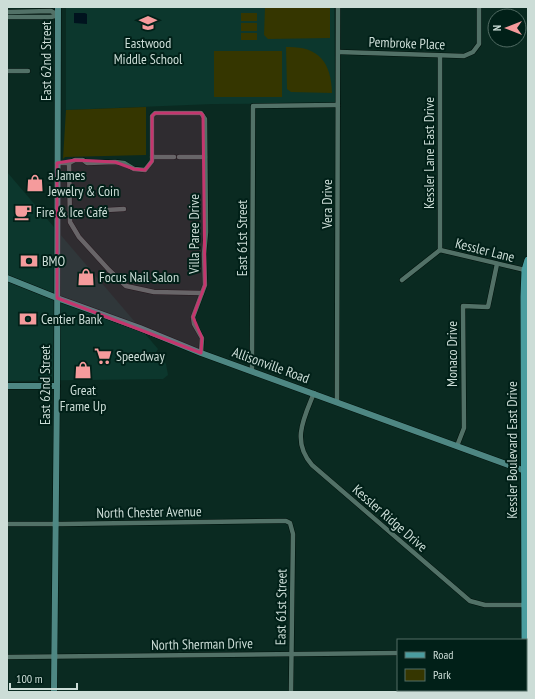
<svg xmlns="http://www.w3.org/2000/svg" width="535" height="699" viewBox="0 0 535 699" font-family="'PT Sans Narrow',sans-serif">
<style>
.built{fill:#0c372d}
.green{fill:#353600}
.water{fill:#00131e}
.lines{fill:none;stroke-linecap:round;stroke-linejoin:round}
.street-casing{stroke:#00110b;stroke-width:5.5}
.secondary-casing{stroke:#00110b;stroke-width:7}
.primary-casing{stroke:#00110b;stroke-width:8}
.street{stroke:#527167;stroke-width:4.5}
.secondary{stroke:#4e8783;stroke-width:6}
.primary{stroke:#4a9d9f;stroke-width:7}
.marked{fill:#c4366e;fill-opacity:0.2;stroke:#c4366e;stroke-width:3;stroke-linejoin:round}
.labels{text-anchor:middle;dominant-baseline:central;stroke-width:4;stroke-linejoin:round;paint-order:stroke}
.poi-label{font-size:14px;fill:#ccddd7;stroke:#012018;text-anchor:start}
.street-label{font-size:14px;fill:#ccddd7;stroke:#012018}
</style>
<rect width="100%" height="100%" fill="#0a2a21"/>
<g class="built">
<path d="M66,7H334L335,103L213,104L66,110Z"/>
<path d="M7,172L158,349L156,352L166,364L168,375L163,379L7,381Z"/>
</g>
<g class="green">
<path d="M265,7H330V38L268,39L264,35Z"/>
<rect x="241" y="13" width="16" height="8"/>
<rect x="241" y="23" width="16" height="8"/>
<rect x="241" y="33" width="16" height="7"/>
<path d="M286,47C318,46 331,61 332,93L291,92L287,89Z"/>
<rect x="214" y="51" width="68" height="46"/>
<path d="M146,107V155L65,157L63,159L66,110Z"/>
</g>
<path class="water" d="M74,13H85L87,14V24L74,23Z"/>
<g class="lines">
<g class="street-casing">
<g id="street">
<path d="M7,12L51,11L58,15"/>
<path d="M7,17H51L58,15"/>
<path d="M339,52L464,56L473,52L479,44V7"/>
<path d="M440,56V250"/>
<path d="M7,71H28"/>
<path d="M152,157H174"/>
<path d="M179,157H205"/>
<path d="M57,163H69L75,160H83L87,163L115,162L124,163L134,169L145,170L152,161V116L155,113H201L205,119L206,232L204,254L205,285L193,317L194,324L202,338L201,353"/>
<path d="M69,163L70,222L79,237L109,270L126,286L154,292L202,293"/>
<path d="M70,212L124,209"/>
<path d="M440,250L525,270"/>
<path d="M402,280L440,250"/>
<path d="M252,371L253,106L338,105"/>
<path d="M314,393C304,418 291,441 312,465L470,601L485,605H525"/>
<path d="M337,402L338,7"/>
<path d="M457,446L464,428L463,306L488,307L497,264"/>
<path d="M7,524H62L278,521H286L290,523L293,534L291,692"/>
<path d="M526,647H528"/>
<path d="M7,657L398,653"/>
<path d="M526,673L528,674"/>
<path d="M478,690L480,692"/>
</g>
</g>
<g class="secondary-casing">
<g id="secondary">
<path d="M7,278L57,298L140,328L201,353L528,472"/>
<path d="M7,386H57"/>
<path d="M54,692L57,386L58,7"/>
</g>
</g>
<g class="primary-casing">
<g id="primary">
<path d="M525,640L524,297L525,270L528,260"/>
<path d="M525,692V690"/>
</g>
</g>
<use href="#street" class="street"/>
<use href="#secondary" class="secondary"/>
<use href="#primary" class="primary"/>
</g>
<path class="marked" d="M155,113H201L203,115L205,285L193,317L202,338L201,353L57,298V163L75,160L115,162L134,169L145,170L152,161V116Z"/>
<defs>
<g id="school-bare" transform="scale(1.38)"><path d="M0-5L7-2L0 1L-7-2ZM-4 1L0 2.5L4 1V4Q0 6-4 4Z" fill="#f59b9c" stroke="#012018" stroke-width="2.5" paint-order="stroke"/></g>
<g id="shop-bare" transform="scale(1.38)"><path d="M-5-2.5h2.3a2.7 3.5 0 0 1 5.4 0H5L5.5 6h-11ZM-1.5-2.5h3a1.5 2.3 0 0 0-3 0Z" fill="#f59b9c" stroke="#012018" stroke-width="2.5" paint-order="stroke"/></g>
<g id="cafe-bare" transform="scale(1.38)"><path d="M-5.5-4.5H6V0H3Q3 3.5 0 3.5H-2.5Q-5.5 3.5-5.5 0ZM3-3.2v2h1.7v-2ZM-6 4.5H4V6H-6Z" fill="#f59b9c" stroke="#012018" stroke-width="2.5" paint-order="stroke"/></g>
<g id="bank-bare" transform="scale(1.38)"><path d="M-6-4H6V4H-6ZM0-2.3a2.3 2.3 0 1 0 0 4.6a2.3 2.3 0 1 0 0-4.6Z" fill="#f59b9c" stroke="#012018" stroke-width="2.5" paint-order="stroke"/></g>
<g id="supermarket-bare" transform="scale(1.38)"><path d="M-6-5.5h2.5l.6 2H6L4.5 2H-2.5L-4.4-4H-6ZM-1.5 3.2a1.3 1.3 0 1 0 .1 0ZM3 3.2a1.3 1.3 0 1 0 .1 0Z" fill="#f59b9c" stroke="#012018" stroke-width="2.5" paint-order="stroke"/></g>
</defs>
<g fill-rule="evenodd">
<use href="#school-bare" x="148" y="23"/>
<use href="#shop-bare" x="35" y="183"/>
<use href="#cafe-bare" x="23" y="212"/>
<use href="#bank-bare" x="29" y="261"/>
<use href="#shop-bare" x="86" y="277"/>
<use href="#bank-bare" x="28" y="319"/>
<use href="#supermarket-bare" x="103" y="356"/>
<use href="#shop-bare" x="83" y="370"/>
</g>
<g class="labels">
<g class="poi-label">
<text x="148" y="43" text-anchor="middle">Eastwood<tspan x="148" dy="16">Middle School</tspan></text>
<text x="48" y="175">a James<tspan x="48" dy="16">Jewelry &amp; Coin</tspan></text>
<text x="36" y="212">Fire &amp; Ice Café</text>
<text x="42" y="261">BMO</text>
<text x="99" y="277">Focus Nail Salon</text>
<text x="41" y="319">Centier Bank</text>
<text x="116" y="356">Speedway</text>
<text x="83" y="390" text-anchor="middle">Great<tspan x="83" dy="16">Frame Up</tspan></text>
</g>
<g class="street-label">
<text transform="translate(407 43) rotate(2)">Pembroke Place</text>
<text transform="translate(46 61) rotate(-90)">East 62nd Street</text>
<text transform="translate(429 153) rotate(-90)">Kessler Lane East Drive</text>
<text transform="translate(327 204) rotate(-90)">Vera Drive</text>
<text transform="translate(194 234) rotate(-90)">Villa Paree Drive</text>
<text transform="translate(242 238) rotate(-90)">East 61st Street</text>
<text transform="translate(485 250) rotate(14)">Kessler Lane</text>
<text transform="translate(452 354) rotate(-90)">Monaco Drive</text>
<text transform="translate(271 365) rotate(20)">Allisonville Road</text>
<text transform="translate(45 385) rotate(-90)">East 62nd Street</text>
<text transform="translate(512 450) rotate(-90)">Kessler Boulevard East Drive</text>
<text transform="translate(149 512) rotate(-1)">North Chester Avenue</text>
<text transform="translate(390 518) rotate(41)">Kessler Ridge Drive</text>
<text transform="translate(281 607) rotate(-89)">East 61st Street</text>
<text transform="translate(202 644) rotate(-1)">North Sherman Drive</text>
</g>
</g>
<rect width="535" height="699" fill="none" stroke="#ccddd7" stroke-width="16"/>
<rect x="397" y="639" width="130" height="52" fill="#012018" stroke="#526c64"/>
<rect x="405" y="652" width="20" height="6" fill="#4a9d9f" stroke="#526c64"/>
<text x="433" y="659" font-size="12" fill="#ccddd7">Road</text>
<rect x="405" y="669" width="20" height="12" fill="#353600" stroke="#526c64"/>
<text x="433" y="679" font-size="12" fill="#ccddd7">Park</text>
<g transform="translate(507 28) rotate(270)"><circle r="19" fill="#012018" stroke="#526c64"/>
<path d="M0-3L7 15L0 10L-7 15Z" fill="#f59b9c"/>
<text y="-6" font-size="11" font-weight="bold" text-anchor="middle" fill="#ccddd7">N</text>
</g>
<path d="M10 683v6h67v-6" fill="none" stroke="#ccddd7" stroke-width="2"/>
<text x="16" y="683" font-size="12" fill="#ccddd7" stroke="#012018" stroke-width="3" paint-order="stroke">100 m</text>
</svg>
